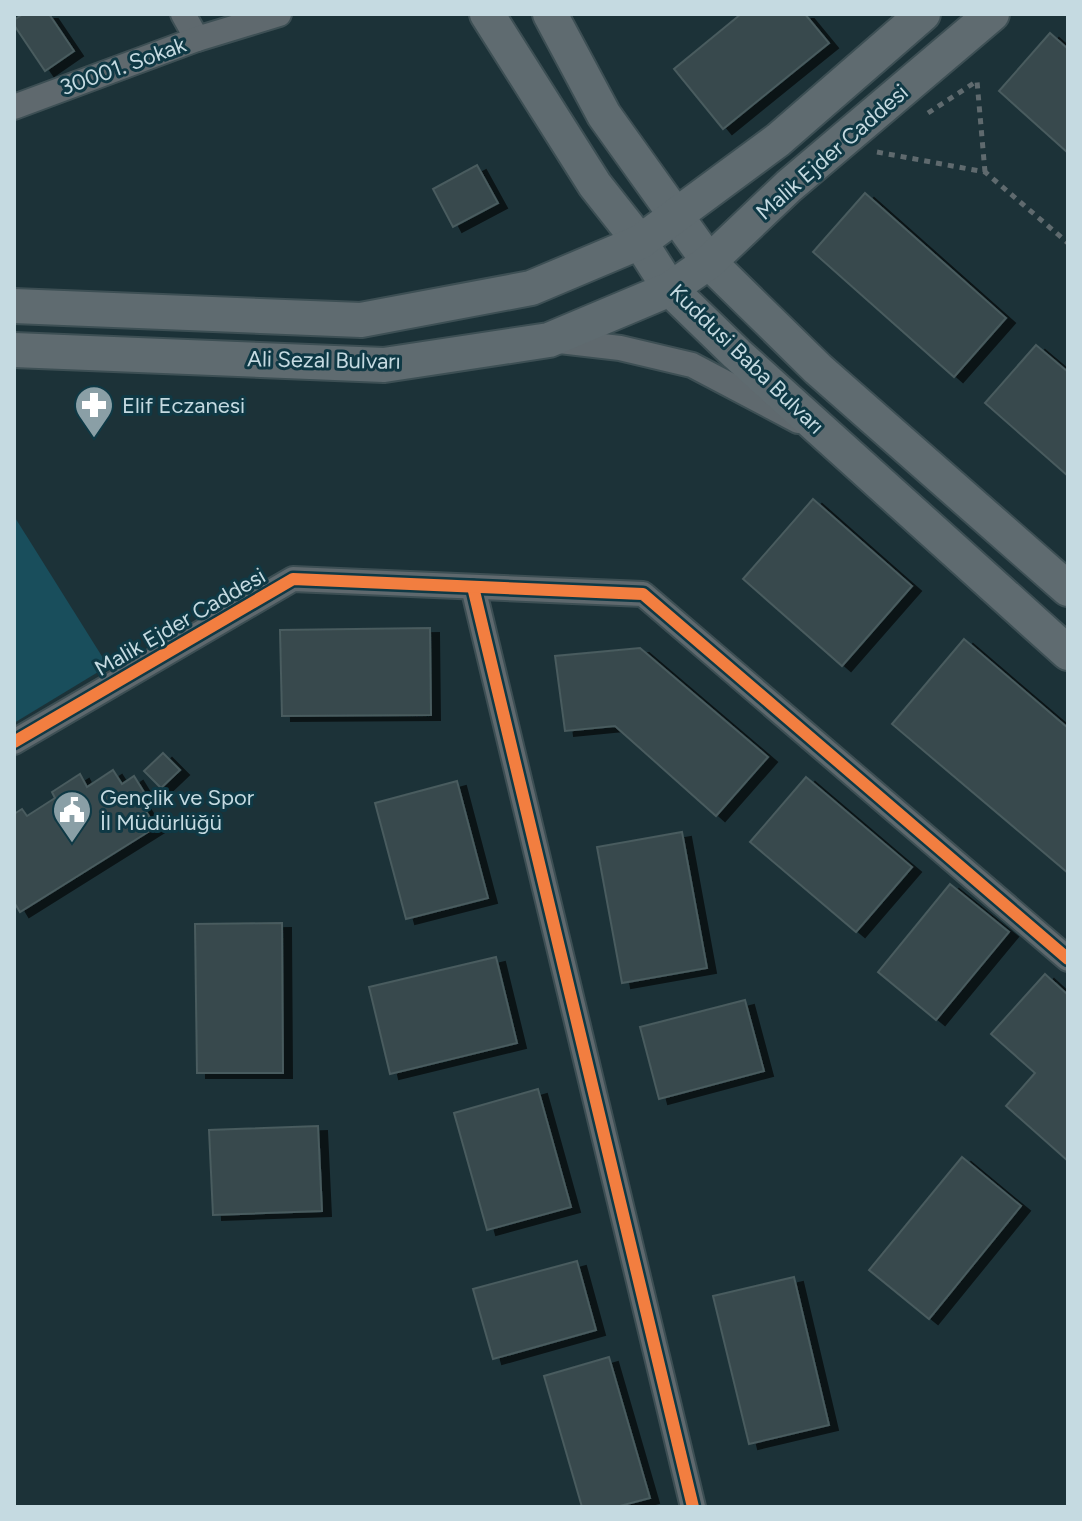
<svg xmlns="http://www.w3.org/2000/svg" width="1082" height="1521" viewBox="0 0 1082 1521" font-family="Figtree,sans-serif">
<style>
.green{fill:#194e5c}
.building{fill:#384a4d;stroke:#495b5e;stroke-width:2;filter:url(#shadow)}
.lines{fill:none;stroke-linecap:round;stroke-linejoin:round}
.minor-casing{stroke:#3d4f54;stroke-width:28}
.secondary-casing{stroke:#3d4f54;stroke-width:38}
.path{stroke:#5f6a6e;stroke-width:5;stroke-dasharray:6 6;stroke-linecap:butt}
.minor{stroke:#5f696e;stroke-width:24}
.secondary{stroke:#5f6b70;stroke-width:34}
.cycleway-casing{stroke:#0f3945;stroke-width:17}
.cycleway{stroke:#f27e40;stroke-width:12}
.labels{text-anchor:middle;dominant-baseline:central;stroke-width:6;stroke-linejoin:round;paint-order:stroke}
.street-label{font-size:22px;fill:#c5dae1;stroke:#0f3945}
.poi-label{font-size:22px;fill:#c5dae1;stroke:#0f3945;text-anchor:start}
</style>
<defs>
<filter id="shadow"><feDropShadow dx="9" dy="5" stdDeviation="0" flood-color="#0009"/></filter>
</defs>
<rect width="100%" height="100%" fill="#1c3238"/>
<path class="green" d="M14,516L108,666L14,723Z"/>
<g class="building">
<path d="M23,14H49L74,51L45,71L14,25V20Z"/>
<path d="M741,14H805L829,43L723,129L674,69Z"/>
<path d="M1050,33L1068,49V153L999,91Z"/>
<path d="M477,165L498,203L453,227L433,189Z"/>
<path d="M865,193L1006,318L954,377L813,252Z"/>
<path d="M1036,345L1068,372V476L985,403Z"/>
<path d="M813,499L912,586L842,666L743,579Z"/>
<path d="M430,628L431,715L282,716L280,630Z"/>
<path d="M964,639L1068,728V873L892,724Z"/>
<path d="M640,648L768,757L716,816L615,726L565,731L555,656Z"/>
<path d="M163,753L180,770L161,788L144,771Z"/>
<path d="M113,770L122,784L134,776L147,797L140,802L156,827L20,912L14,902V814L22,809L27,816L55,798L52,792L80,774L87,787Z"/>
<path d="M806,777L912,867L856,932L750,842Z"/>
<path d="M457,781L488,898L406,919L375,803Z"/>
<path d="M682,832L707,968L622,983L597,847Z"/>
<path d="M950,884L1009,932L936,1020L878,972Z"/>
<path d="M282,923L283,1073H197L195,924Z"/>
<path d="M496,957L517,1043L390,1074L369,987Z"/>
<path d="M1045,974L1068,995V1161L1006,1106L1035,1073L991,1034Z"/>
<path d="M745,1000L764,1071L659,1099L640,1027Z"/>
<path d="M538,1089L571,1207L487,1230L454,1113Z"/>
<path d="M318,1126L322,1211L213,1215L209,1130Z"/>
<path d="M962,1157L1021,1206L929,1319L869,1270Z"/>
<path d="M577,1261L596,1330L493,1359L473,1289Z"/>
<path d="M794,1277L829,1425L749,1444L713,1296Z"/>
<path d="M609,1357L650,1498L616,1507H582L544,1376Z"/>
</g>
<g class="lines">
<g class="minor-casing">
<g id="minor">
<path d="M183,14L197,39"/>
<path d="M14,107L197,39L279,14"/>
<path d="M551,340L620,348L692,365L798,421"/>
<path d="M473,587L693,1507"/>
<path d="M14,742L293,579L643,594L1068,959"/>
</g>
</g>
<g class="secondary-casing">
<g id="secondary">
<path d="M487,14L595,185L640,242L670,289L737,354L1068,653"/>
<path d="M550,14L604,115L709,262L818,369L1068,589"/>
<path d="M14,306L361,320L531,288L640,242L778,140L923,14"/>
<path d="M14,350L384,365L549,340L670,289L709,262L789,186L992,14"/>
</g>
</g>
<g class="path">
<path d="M928,113L977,81L985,172"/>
<path d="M877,152L985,172L1068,243"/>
</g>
<use href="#minor" class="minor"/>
<use href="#secondary" class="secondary"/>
<g class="cycleway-casing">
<g id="cycleway">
<path d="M473,587L693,1507"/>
<path d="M14,742L293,579L643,594L1068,959"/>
</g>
</g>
<use href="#cycleway" class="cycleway"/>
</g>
<defs>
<g id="pharmacy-pin" transform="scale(2)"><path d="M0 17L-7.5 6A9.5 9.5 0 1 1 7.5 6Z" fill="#8a9fa6" stroke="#0f3945"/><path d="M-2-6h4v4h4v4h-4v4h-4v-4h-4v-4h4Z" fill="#fff"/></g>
<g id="civic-pin" transform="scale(2)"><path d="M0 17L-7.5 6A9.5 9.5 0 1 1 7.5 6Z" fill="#8a9fa6" stroke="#0f3945"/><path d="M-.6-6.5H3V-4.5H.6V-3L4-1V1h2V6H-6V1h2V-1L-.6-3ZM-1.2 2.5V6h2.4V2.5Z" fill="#fff"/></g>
</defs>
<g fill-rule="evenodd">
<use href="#pharmacy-pin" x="94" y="405"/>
<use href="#civic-pin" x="72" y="810"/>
</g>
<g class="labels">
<g class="street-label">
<text transform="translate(123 66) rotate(-20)">30001. Sokak</text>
<text transform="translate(832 152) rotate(-41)">Malik Ejder Caddesi</text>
<text transform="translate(747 359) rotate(44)">Kuddusi Baba Bulvarı</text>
<text transform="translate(324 360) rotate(1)">Ali Sezal Bulvarı</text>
<text transform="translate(180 622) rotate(-30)">Malik Ejder Caddesi</text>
</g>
<g class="poi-label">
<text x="122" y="405">Elif Eczanesi</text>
<text x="100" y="797">Gençlik ve Spor<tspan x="100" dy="25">İl Müdürlüğü</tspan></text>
</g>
</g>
<rect width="1082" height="1521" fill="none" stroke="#c5dae1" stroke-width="32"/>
</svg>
